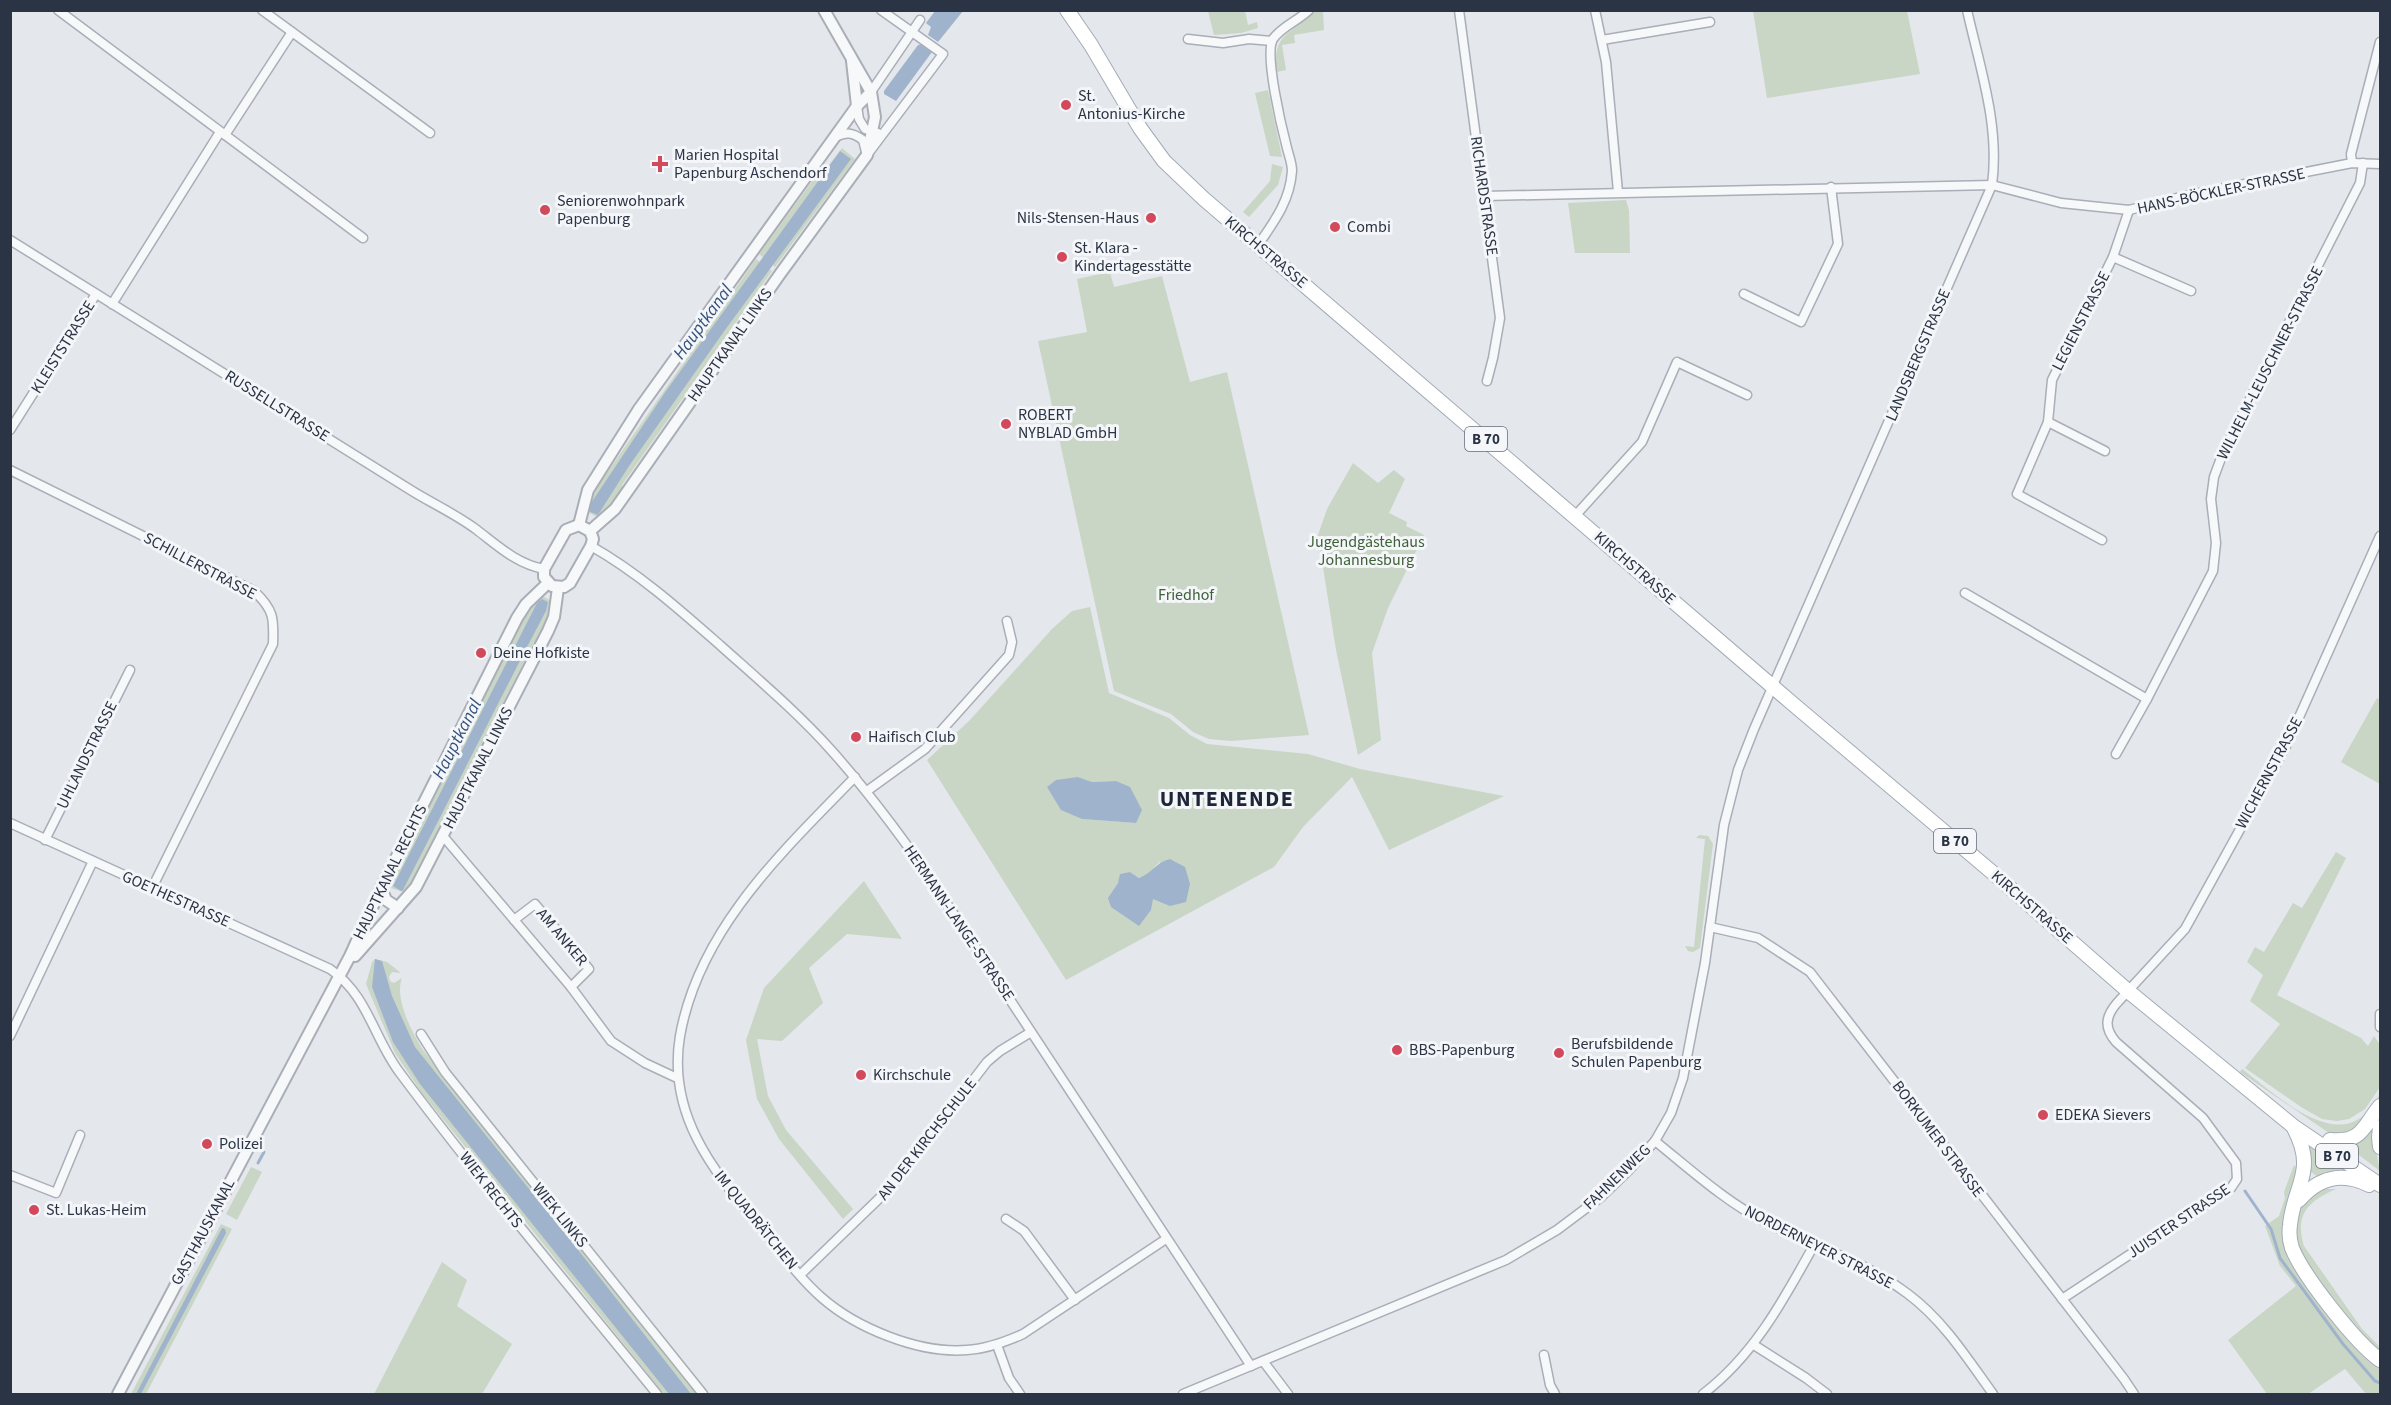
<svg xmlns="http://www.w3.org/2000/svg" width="2391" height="1405" viewBox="0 0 2391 1405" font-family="'Source Sans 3',sans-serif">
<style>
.green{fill:#c9d6c5;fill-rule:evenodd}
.water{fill:#9fb4cc}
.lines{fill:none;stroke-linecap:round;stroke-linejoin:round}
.stream{stroke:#9fb4cc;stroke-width:3}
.minor-casing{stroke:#a9aeb7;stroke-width:11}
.tertiary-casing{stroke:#a9aeb7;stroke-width:14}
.primary-casing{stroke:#a3abb8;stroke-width:16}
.minor{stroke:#f7f8fa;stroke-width:8}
.tertiary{stroke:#f7f8fa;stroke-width:10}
.primary{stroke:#fff;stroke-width:14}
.poi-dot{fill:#d1495b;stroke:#f4f6f9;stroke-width:2}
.labels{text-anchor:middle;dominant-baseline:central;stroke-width:6;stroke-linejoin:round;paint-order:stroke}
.shield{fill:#f4f6f9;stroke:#676e7b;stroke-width:1.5}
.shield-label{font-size:15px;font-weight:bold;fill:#2b3445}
.poi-label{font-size:16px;fill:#2b3445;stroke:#f4f6f9;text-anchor:start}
.street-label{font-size:16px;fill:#2b3445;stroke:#f4f6f9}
.park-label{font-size:16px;fill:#3f6138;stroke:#f4f6f9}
.water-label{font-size:18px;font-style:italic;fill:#34527a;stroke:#f4f6f9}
.district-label{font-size:22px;font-weight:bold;letter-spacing:1.5px;fill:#1d2536;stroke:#f4f6f9}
</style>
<rect width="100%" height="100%" fill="#e4e7ec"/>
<g class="green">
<path d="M1208,11H1245L1248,25L1257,22L1258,28L1241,33L1214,35Z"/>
<path d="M1315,11H1323L1324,30L1294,35L1295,43L1282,45L1286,70L1277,72C1271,33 1292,34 1315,11Z"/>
<path d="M1753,11H1907L1920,74L1767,98Z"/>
<path d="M1268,90L1282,157L1270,156L1255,93Z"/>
<path d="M842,148L855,159L775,267L759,254L816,176L819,178Z"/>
<path d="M1272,164L1283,167L1278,185L1249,217L1243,212L1270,181Z"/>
<path d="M1626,200L1629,210L1630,253H1575L1568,203Z"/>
<path d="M756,259L772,271L622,485L624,492L599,518L584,510L591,489L597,487Z"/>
<path d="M1110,272L1114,287L1162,276L1190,382L1227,372L1309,735L1231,741L1209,739L1193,732L1171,714L1114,691L1038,341L1087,332L1077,279Z"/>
<path d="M1353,463L1378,483L1394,470L1405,479L1389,513L1407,522L1406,526L1424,535L1388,608L1372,653L1381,740L1358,755L1336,650L1318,535L1327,509Z"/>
<path d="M541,595L553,602L541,640L534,642L406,893L391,888L397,872L517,632L516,626L530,605Z"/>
<path d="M1090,607L1109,693L1169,718L1190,735L1207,744L1308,754L1360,769L1504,796L1389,850L1352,777L1303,827L1274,867L1066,980L927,760L969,721L1052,629L1072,611ZM1078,777L1092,782L1116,781L1136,823L1082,819ZM1160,861L1152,898H1109L1118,883L1130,872L1139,878L1149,874Z"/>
<path d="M2377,698L2380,700V784L2341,762Z"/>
<path d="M1699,835L1708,836L1713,844L1700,948L1693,952L1688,951L1685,946L1694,947L1705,839L1696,838Z"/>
<path d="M2336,852L2346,858L2277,995L2361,1038L2368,1046L2374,1036L2380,1045V1087L2365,1109L2349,1119L2337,1121L2322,1119L2301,1107L2245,1068L2280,1024L2250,1001L2263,975L2247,962L2255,947L2264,952L2293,903L2302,908Z"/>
<path d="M864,881L902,939L847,934L809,968L823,1003L782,1041L757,1039L768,1096L786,1130L853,1209L843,1219L779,1139L757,1099L746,1040L764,988Z"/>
<path d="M375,959L387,962L401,973L392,972L389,977L390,981L394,983L402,978C394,999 412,1032 423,1050L698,1394H664L422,1093L395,1053L366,984L372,962Z"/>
<path d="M2242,1069C2269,1089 2320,1138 2355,1121C2367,1116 2373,1104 2380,1094V1097L2351,1134L2329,1133L2240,1072Z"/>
<path d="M2376,1126V1150L2380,1171L2347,1146Z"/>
<path d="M2310,1144L2347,1170V1172L2319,1178L2310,1171L2308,1145Z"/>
<path d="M2294,1165L2300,1172L2286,1240L2380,1366V1394H2366L2345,1369L2308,1394H2267L2228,1340L2296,1286L2280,1266L2265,1226L2279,1216L2285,1198L2284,1192Z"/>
<path d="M251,1167L262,1172L237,1220L226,1214Z"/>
<path d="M2323,1186L2326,1189H2336C2309,1201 2294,1214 2304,1246L2362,1329L2380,1347V1353C2354,1329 2302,1271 2296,1236C2295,1227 2297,1213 2303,1204C2307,1197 2317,1191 2323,1186Z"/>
<path d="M221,1224L232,1229L146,1394H131Z"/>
<path d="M442,1262L467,1280L457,1306L512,1344L482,1394H374Z"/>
</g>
<g class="water">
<path d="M935,11H963L938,42L928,35L931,27L926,23Z"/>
<path d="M922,44L932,52L896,101L884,94V91L918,45Z"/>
<path d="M840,151L851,159L725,330L629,466L598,515L590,512L589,506L666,391Z"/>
<path d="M542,599L548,602L546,611L528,645L403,890L401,891L393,886L537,603Z"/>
<path d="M1078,777L1092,782L1116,781L1130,787L1142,810L1136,823L1082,819L1061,810L1047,787L1056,780Z"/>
<path d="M1170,859L1185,867L1190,884L1186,902L1170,906L1153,899L1151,910L1139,926L1111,907L1108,898L1118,883L1120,874L1130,872L1139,878C1153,873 1156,862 1170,859Z"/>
<path d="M375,959L382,961L392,996L415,1047L579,1251L691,1394H669L420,1084L393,1042L372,987Z"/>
<path d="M222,1228L225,1229L226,1233L141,1394H136Z"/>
</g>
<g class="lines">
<g class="stream">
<path d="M258,1163L264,1152"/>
<path d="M2245,1191L2271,1229L2280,1258L2343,1344L2375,1381L2380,1383"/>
</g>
<g class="minor-casing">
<g id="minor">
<path d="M58,10L363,238"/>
<path d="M262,10L430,133"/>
<path d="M1459,10L1500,318L1493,358L1487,381"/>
<path d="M1595,10L1606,62L1618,192"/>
<path d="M1188,39L1223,43L1249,39L1272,41"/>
<path d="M1602,40L1710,22"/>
<path d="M871,92L920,20"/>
<path d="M857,106L859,119L865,129L878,133"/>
<path d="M225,135L292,32"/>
<path d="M835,137C847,132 852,132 863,140L866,152"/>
<path d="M867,155L943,54L881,10"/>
<path d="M2352,163L2351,154L2380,42"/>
<path d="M1485,196L1992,185L2061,203L2129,210L2189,195L2352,163L2380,164"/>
<path d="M10,240L409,489C431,503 456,514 477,530C498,546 517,564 544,569"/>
<path d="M1258,245C1274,222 1290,201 1292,171C1292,163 1289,156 1287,148C1282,129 1264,54 1273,39C1282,26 1298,21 1309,10"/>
<path d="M2113,257L2191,291"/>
<path d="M1744,294L1801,322L1838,244L1831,187"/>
<path d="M112,304L220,132"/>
<path d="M2048,422L2105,451"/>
<path d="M10,430L96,294"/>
<path d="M10,470L254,591C274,610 274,618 273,644L152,888"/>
<path d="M1575,516L1642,442L1677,362L1747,395"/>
<path d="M2102,540L2017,494L2048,422L2052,380L2113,257L2129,210"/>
<path d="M591,546C640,574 680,610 721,646C759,680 798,713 831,750C865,788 895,828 924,869L1251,1366"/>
<path d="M1965,593L2147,699"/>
<path d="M2116,754L2147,699L2213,571L2216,543L2211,499L2214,477L2224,450L2360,183L2363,163"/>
<path d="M855,777C783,851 699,929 680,1036C667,1113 712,1170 759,1225C779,1249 797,1276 821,1297C856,1328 919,1354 967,1350C987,1349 1005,1342 1023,1334L1166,1239"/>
<path d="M867,791L925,749L1009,655L1012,642L1007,621"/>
<path d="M10,823L330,969C368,995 374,1039 400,1073C482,1183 571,1288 657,1394"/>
<path d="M443,836L571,987L611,1041L645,1063L677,1078"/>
<path d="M45,840L130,670"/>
<path d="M514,920L535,904L589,969L571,987"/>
<path d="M1710,927L1758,938L1810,972L2124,1379L2134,1394"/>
<path d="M2380,1014V1027"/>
<path d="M421,1034L445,1072L703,1394"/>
<path d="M10,1036L93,861"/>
<path d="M1655,1141C1691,1170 1727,1203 1769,1224C1816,1247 1866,1262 1908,1294C1944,1321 1967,1358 1993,1394"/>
<path d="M10,1175L56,1193L80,1135"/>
<path d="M1006,1219L1024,1231L1075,1300"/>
<path d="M800,1275L891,1187L987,1062L1000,1051L1031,1032"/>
<path d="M2062,1299L2231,1188L2237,1179L2236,1163L2203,1118L2116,1042C2104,1028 2105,1017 2117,1003L2185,929L2287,744L2380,536"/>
<path d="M997,1345L1009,1378L1020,1394"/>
<path d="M1754,1345L1806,1378L1827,1394"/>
<path d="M1544,1355L1550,1385L1555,1394"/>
<path d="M1263,1361L1288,1394"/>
<path d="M1183,1394L1506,1260L1557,1230L1601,1197L1628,1171L1655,1141L1671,1113L1683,1078L1705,963L1724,825L1738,770L1754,729L1992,185C2000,126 1980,68 1967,10"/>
<path d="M1703,1394C1754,1355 1783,1301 1814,1245"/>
</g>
</g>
<g class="tertiary-casing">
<g id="tertiary">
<path d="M852,61L857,106"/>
<path d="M579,525L588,490L639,409L857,106L871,92"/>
<path d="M579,525L590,531L593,539L591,546L570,583L564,587L552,586L544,577V569L566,530Z"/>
<path d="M590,531L615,509L780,274L867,155L875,117L871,92L824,10"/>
<path d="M381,888L386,900L398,908"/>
<path d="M355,956L416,887L548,631L554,617L558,588"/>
<path d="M118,1394L350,956L381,888L517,618L526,604L548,583"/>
</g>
</g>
<g class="primary-casing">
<g id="primary">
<path d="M1067,10L1091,45L1140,128L1164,161L1204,199L1793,704L1993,873L2128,991L2293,1126L2380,1185"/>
<path d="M2380,1127L2379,1137L2380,1147"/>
<path d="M2294,1128C2317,1172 2294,1184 2290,1225C2289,1232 2290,1242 2292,1248C2303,1276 2356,1343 2380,1360"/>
<path d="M2330,1140C2362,1143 2363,1127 2380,1106"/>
<path d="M2299,1200C2318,1178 2342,1171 2369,1185"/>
</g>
</g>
<use href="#minor" class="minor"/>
<use href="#tertiary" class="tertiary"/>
<use href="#primary" class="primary"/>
</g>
<g class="poi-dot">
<circle cx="1066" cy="105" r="6"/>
<path d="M657 155h6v6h6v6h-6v6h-6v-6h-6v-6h6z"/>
<circle cx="545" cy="210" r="6"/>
<circle cx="1151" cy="218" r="6"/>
<circle cx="1335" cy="227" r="6"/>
<circle cx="1062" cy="257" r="6"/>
<circle cx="1006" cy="424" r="6"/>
<circle cx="481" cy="653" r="6"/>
<circle cx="856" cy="737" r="6"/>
<circle cx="1397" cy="1050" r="6"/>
<circle cx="1559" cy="1053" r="6"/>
<circle cx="861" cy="1075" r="6"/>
<circle cx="2043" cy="1115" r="6"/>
<circle cx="207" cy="1144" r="6"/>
<circle cx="34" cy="1210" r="6"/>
</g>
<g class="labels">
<g class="shield">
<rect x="1465" y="427" width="42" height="24" rx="4.5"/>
<rect x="1934" y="829" width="42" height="24" rx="4.5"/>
<rect x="2316" y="1144" width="42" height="24" rx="4.5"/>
</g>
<g class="shield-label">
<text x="1486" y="439">B 70</text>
<text x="1955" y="841">B 70</text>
<text x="2337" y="1156">B 70</text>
</g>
<g class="poi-label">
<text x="1078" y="96">St.<tspan x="1078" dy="18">Antonius-Kirche</tspan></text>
<text x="674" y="155">Marien Hospital<tspan x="674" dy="18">Papenburg Aschendorf</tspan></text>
<text x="557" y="201">Seniorenwohnpark<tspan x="557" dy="18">Papenburg</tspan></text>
<text x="1139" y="218" text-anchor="end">Nils-Stensen-Haus</text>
<text x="1347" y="227">Combi</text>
<text x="1074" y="248">St. Klara -<tspan x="1074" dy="18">Kindertagesstätte</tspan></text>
<text x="1018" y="415">ROBERT<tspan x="1018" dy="18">NYBLAD GmbH</tspan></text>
<text x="493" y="653">Deine Hofkiste</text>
<text x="868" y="737">Haifisch Club</text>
<text x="1571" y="1044">Berufsbildende<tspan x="1571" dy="18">Schulen Papenburg</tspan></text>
<text x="1409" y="1050">BBS-Papenburg</text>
<text x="873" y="1075">Kirchschule</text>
<text x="2055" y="1115">EDEKA Sievers</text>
<text x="219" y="1144">Polizei</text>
<text x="46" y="1210">St. Lukas-Heim</text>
</g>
<g class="street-label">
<text transform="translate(2221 191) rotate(-12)">HANS-BÖCKLER-STRASSE</text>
<text transform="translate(1484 196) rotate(82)">RICHARDSTRASSE</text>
<text transform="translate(1266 252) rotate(40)">KIRCHSTRASSE</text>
<text transform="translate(2081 321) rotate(-63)">LEGIENSTRASSE</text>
<text transform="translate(730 345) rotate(-55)">HAUPTKANAL LINKS</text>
<text transform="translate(63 347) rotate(-58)">KLEISTSTRASSE</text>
<text transform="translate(1918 355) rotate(-67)">LANDSBERGSTRASSE</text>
<text transform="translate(2270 363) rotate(-63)">WILHELM-LEUSCHNER-STRASSE</text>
<text transform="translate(277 406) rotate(32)">RUSSELLSTRASSE</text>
<text transform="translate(200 566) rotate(28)">SCHILLERSTRASSE</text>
<text transform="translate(1635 568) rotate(41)">KIRCHSTRASSE</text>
<text transform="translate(87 755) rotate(-64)">UHLANDSTRASSE</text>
<text transform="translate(478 768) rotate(-63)">HAUPTKANAL LINKS</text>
<text transform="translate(2269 773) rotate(-62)">WICHERNSTRASSE</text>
<text transform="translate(390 872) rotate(-64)">HAUPTKANAL RECHTS</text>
<text transform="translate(176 899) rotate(24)">GOETHESTRASSE</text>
<text transform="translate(2032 907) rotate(41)">KIRCHSTRASSE</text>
<text transform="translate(959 923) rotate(56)">HERMANN-LANGE-STRASSE</text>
<text transform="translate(562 937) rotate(50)">AM ANKER</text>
<text transform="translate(927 1139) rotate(-52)">AN DER KIRCHSCHULE</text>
<text transform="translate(1938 1139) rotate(53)">BORKUMER STRASSE</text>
<text transform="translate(1617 1177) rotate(-44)">FAHNENWEG</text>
<text transform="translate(491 1190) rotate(52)">WIEK RECHTS</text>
<text transform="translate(560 1215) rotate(51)">WIEK LINKS</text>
<text transform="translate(756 1220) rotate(51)">IM QUADRÄTCHEN</text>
<text transform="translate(2179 1221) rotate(-34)">JUISTER STRASSE</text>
<text transform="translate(203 1232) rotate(-62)">GASTHAUSKANAL</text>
<text transform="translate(1819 1247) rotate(27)">NORDERNEYER STRASSE</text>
</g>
<g class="park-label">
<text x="1366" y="542">Jugendgästehaus<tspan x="1366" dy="18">Johannesburg</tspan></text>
<text x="1186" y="595">Friedhof</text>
</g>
<g class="water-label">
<text transform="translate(703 322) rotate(-54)">Hauptkanal</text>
<text transform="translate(457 739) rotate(-63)">Hauptkanal</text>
</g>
<g class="district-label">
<text x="1227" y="799">UNTENENDE</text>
</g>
</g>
<rect width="2391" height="1405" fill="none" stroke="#2b3445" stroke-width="24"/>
</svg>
